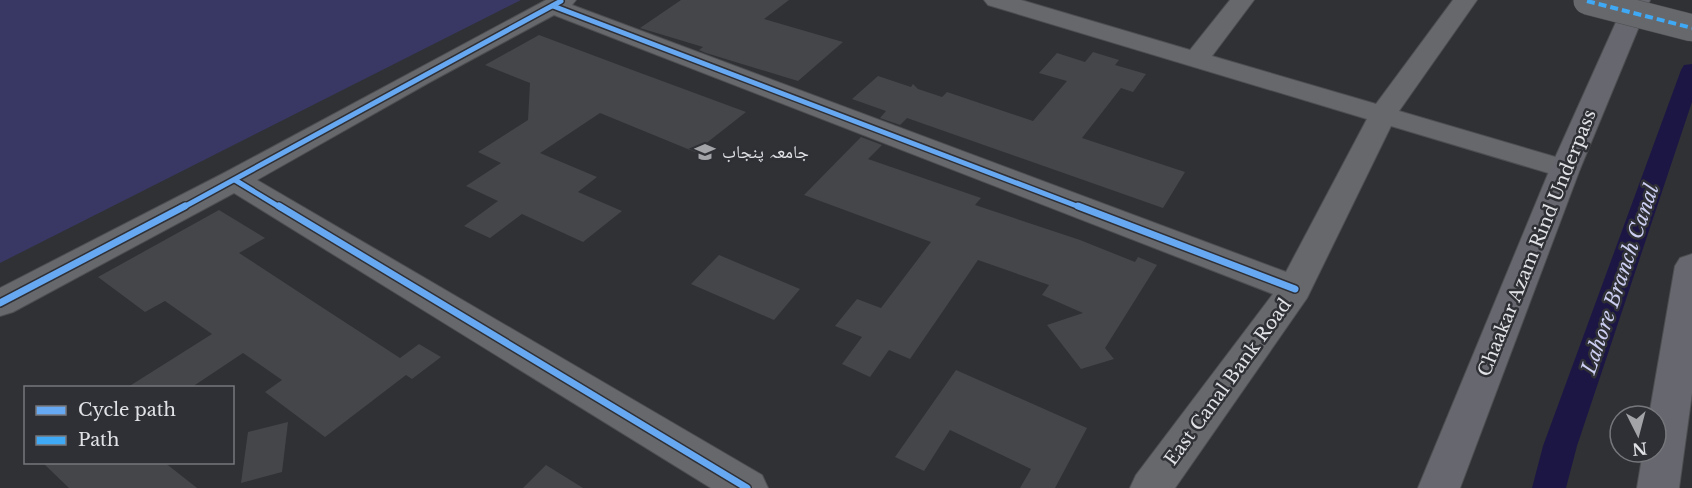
<svg xmlns="http://www.w3.org/2000/svg" width="1692" height="488" viewBox="0 0 1692 488" font-family="'Libre Baskerville','Noto Naskh Arabic',serif">
<style>
.green{fill:#393864}
.lines{fill:none;stroke-linecap:round;stroke-linejoin:round}
.canal{fill:#1c1644;fill-rule:evenodd}
.building{fill:#454649}
.minor-casing{stroke:#4d4e51;stroke-width:2}
.highway-casing{stroke:#4d4e51;stroke-width:2}
.minor{fill:#67686b;fill-rule:evenodd}
.highway{fill:#67686f;fill-rule:evenodd}
.minor-bridge-casing{stroke:#4d4e51;stroke-width:28;stroke-linecap:butt}
.minor-bridge{stroke:#67686b;stroke-width:27}
.quiet{stroke:#3fa9f5;stroke-width:4;stroke-dasharray:8 4;stroke-linecap:butt}
.cycleway-far1-casing{stroke:#2f3036;stroke-width:8}
.cycleway-casing{stroke:#2f3036;stroke-width:10}
.cycleway-far1{stroke:#66a8f1;stroke-width:5}
.cycleway{stroke:#66a8f1;stroke-width:7}
.labels{text-anchor:middle;dominant-baseline:central;stroke-width:5;stroke-linejoin:round;paint-order:stroke}
.poi-label{font-size:18px;fill:#e1e2e6;stroke:#2f3036;text-anchor:start}
.street-label{font-size:18px;fill:#e1e2e6;stroke:#2f3036}
.water-label{font-size:20px;font-style:italic;fill:#cdcff2;stroke:#2f3036}
</style>
<rect width="100%" height="100%" fill="#303135"/>
<path class="green" d="M0,0H521L0,263Z"/>
<g class="lines">
<path class="canal" d="M1692,64V102L1577,446L1566,488H1532L1543,446L1681,70L1684,65Z"/>
</g>
<g class="building">
<path d="M681,0H789L764,19L843,42L798,81L706,53L699,50L703,47L640,28Z"/>
<path d="M539,35L627,68L746,112L695,152L600,113L540,153L597,177L578,192L622,211L583,242L522,214L490,238L464,226L498,201L466,186L501,163L478,152L528,120L530,83L485,65Z"/>
<path d="M1093,52L1119,60L1115,65L1146,74L1133,92L1121,88L1082,138L1185,172L1163,208L907,118L900,125L880,118L886,111L852,99L878,76L911,87L913,84L918,89L942,97L947,92L1033,121L1067,81L1039,73L1057,53L1085,62Z"/>
<path d="M861,137L882,145L868,159L981,198L975,205L1080,240L1135,262L1138,257L1157,265L1105,348L1114,359L1081,369L1047,325L1083,313L1042,295L1049,285L978,260L910,359L889,350L870,377L842,364L862,337L835,326L857,299L881,308L931,242L804,195Z"/>
<path d="M219,210L265,238L239,253L317,304L400,358L419,344L441,357L412,379L406,375L325,437L265,392L282,380L243,353L192,387H128L212,334L165,301L145,312L98,277Z"/>
<path d="M719,255L800,289L774,320L691,284Z"/>
<path d="M956,370L1087,428L1055,488H1020L1031,469L950,430L924,471L895,457Z"/>
<path d="M288,422L282,472L241,483L248,432Z"/>
<path d="M42,462H164L197,488H69Z"/>
<path d="M546,465L583,488H523Z"/>
</g>
<g class="lines">
<g class="minor-casing">
<path id="minor" d="M546,0H576L572,5L1286,272L1367,119L988,5L984,0H1021L1190,50L1230,0H1254L1212,56L1376,104L1453,0H1477L1399,111L1576,163L1580,169L1576,175L1565,178L1391,126L1307,298L1175,488H1130L1136,475L1273,294L554,15L430,82L257,180L762,475L768,488H711L234,193L13,312L0,316V288L224,173Z"/>
</g>
<g class="highway-casing">
<g id="highway">
<path d="M1626,0H1650L1580,169L1460,488H1418L1550,169Z"/>
<path d="M1692,254V393L1679,488H1637L1643,452H1656V416H1649L1675,266L1680,258Z"/>
</g>
</g>
<use href="#minor" class="minor"/>
<use href="#highway" class="highway"/>
<g class="minor-bridge-casing">
<path id="minor-bridge" d="M1587,1L1692,28"/>
</g>
<use href="#minor-bridge" class="minor-bridge"/>
<path class="quiet" d="M1587,1L1692,28"/>
<g class="cycleway-far1-casing">
<g id="cycleway-far1">
<path d="M553,6L1082,208"/>
<path d="M235,180L281,208"/>
<path d="M182,208L561,1"/>
</g>
</g>
<g class="cycleway-casing">
<g id="cycleway">
<path d="M279,206L747,488"/>
<path d="M1078,206L1295,289"/>
<path d="M0,303L185,206"/>
</g>
</g>
<use href="#cycleway-far1" class="cycleway-far1"/>
<use href="#cycleway" class="cycleway"/>
</g>
<defs>
<g id="university-bare" transform="scale(1.62)"><path d="M0-5L7-2L0 1L-7-2ZM-4 1L0 2.5L4 1V4Q0 6-4 4Z" fill="#a3a4a8" stroke="#2f3036" stroke-width="2.5" paint-order="stroke"/></g>
</defs>
<g fill-rule="evenodd">
<use href="#university-bare" x="705" y="152"/>
</g>
<g class="labels">
<g class="poi-label">
<text x="722" y="152">جامعہ پنجاب</text>
</g>
<g class="street-label">
<text transform="translate(1537 243) rotate(-68)">Chaakar Azam Rind Underpass</text>
<text transform="translate(1228 382) rotate(-54)">East Canal Bank Road</text>
</g>
<g class="water-label">
<text transform="translate(1620 279) rotate(-71)">Lahore Branch Canal</text>
</g>
</g>
<rect x="24" y="386" width="210" height="78" fill="#2f3036" stroke="#76777c" stroke-width="1.5"/>
<rect x="36" y="406" width="30" height="9" fill="#66a8f1" stroke="#76777c" stroke-width="1.5"/>
<text x="78" y="416" font-size="18" fill="#e1e2e6">Cycle path</text>
<rect x="36" y="436" width="30" height="9" fill="#3fa9f5" stroke="#76777c" stroke-width="1.5"/>
<text x="78" y="446" font-size="18" fill="#e1e2e6">Path</text>
<g transform="translate(1638 434) rotate(174)"><circle r="28" fill="#2f3036" stroke="#76777c" stroke-width="1.5"/>
<path d="M0-4.5L10 22L0 15L-10 22Z" fill="#a3a4a8"/>
<text y="-9" font-size="16" font-weight="bold" text-anchor="middle" fill="#e1e2e6">N</text>
</g>
</svg>
